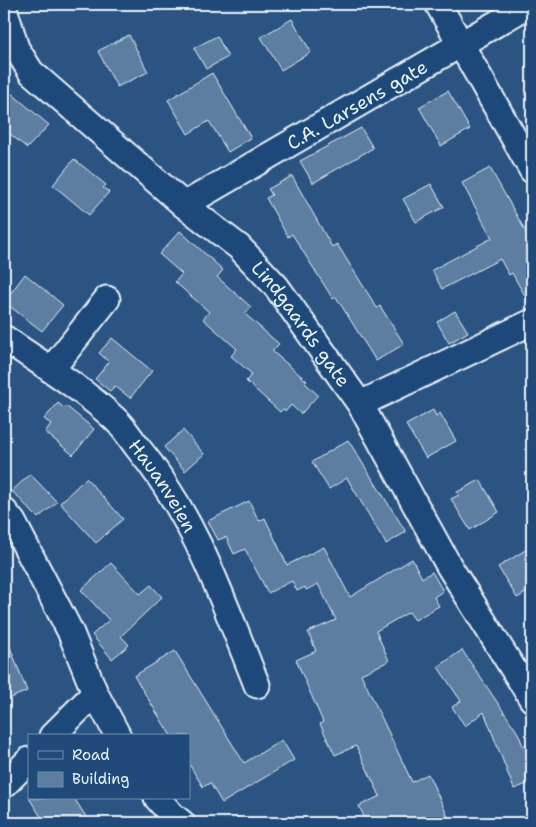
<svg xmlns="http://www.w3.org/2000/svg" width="536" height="827" viewBox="0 0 536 827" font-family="'Shantell Sans',sans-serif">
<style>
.building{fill:#5d7da1;stroke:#e8f1f8}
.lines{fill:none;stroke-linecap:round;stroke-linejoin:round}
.minor-casing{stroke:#e8f1f8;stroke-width:29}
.minor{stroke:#1f4a7a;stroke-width:25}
.labels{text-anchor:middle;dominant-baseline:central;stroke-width:4;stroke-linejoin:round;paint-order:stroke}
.street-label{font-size:19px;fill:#e8f1f8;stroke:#1f4a7a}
</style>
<rect width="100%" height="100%" fill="#2b5482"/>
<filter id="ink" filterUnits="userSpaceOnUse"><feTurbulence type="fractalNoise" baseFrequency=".02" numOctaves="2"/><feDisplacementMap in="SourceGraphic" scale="10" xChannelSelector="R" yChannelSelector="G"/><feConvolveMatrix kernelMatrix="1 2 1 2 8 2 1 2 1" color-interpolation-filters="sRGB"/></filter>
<g filter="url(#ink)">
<g class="building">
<path d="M292,19L311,52L281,70L261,37Z"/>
<path d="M129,35L148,72L117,87L98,51Z"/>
<path d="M217,36L228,57L206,69L194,48Z"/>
<path d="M212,73L251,138L228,152L209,121L188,134L168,100Z"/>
<path d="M4,87L49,125L27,148L4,129Z"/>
<path d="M448,91L470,129L441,146L419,107Z"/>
<path d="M361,128L373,148L313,183L300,161Z"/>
<path d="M74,159L106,185L103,188L109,192L89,215L53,185Z"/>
<path d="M490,168L532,243V308L512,273L509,275L500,259L442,289L432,270L492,238L462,183Z"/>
<path d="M292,176L332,247L337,244L377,308L380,306L404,344L376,361L336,297L333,299L292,234L288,237L266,198L272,195L268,189Z"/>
<path d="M431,184L444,207L416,222L403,199Z"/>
<path d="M180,231L223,270L217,277L251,307L245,314L279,344L272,351L307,381L305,383L318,395L301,414L291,405L286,411L283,409L280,412L246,381L252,374L231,356L237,349L203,319L209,312L175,282L182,274L159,254Z"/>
<path d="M25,274L63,305L42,331L4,302Z"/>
<path d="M455,311L468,332L449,343L437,322Z"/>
<path d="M112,338L152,371L130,398L115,386L110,391L95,379L109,362L99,353Z"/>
<path d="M58,403L64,408L66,406L94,429L73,455L45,432L51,424L44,419Z"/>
<path d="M433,410L436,416L440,413L456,441L426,458L406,425Z"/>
<path d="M183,430L204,454L185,471L164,447Z"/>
<path d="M348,440L406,532L386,544L347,478L329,489L312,462Z"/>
<path d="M30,474L57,502L38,518L12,491Z"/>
<path d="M86,478L123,519L96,543L60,503Z"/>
<path d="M480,480L499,512L470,530L451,499L459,495L457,492Z"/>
<path d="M249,501L259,521L265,518L287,565L324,547L350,597L412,559L422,578L432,572L443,591L434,597L439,606L415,620L409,612L376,631L389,661L361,674L412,782L428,774L451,823H367L359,806L380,796L356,746L335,755L320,724L323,722L296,660L316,651L308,632L336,620L318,584L306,590L305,587L297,591L292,581L268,593L245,549L234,554L226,537L218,540L208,521Z"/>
<path d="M532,546V589L517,598L498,567Z"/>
<path d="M111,563L140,594L151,585L162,597L121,636L129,645L112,659L92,635L109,620L81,590Z"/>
<path d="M5,634L27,691L4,701V635Z"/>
<path d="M462,650L518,733L523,746L532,742V782L514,789L484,712L465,726L452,707L461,701L438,667Z"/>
<path d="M175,651L244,763L282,740L294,760L222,803L210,783L203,787L189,764V736H171L134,676Z"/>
<path d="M29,798H74L90,823H45Z"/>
</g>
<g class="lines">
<g class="minor-casing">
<g id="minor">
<path d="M438,4L532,170"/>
<path id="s1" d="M4,8L16,48L31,72L184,205L239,247L276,286L360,404L449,566L532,699"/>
<path id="s2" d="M184,205L530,4"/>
<path id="s3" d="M4,338C42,364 83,389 117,421C125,429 131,439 138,448C195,517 224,603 257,685"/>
<path d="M51,370L107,299"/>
<path d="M360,404L532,322"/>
<path d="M4,511L13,522L70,631L95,693L118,736"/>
<path d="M52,736L95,693"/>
<path d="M4,785L29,760"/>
<path d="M157,798L172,815L182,823"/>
</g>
</g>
<use href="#minor" class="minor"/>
</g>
</g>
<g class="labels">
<g class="street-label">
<text stroke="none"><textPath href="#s2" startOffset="200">C.A. Larsens gate</textPath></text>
<text stroke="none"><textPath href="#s1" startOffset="441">Lindgaards gate</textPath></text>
<text stroke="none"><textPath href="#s3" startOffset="220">Hauanveien</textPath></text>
</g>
</g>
<rect width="536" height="827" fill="none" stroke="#1f4a7a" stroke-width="20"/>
<rect x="10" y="10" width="516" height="807" fill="none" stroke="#e8f1f8" stroke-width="2" filter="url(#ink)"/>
<rect x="28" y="734" width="162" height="65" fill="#1f4a7a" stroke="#6f8dac"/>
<rect x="38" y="751" width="25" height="8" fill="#1f4a7a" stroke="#6f8dac"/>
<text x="72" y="760" font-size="15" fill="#e8f1f8">Road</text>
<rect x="38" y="772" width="25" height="15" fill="#5d7da1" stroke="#6f8dac"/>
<text x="72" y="784" font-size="15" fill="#e8f1f8">Building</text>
</svg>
